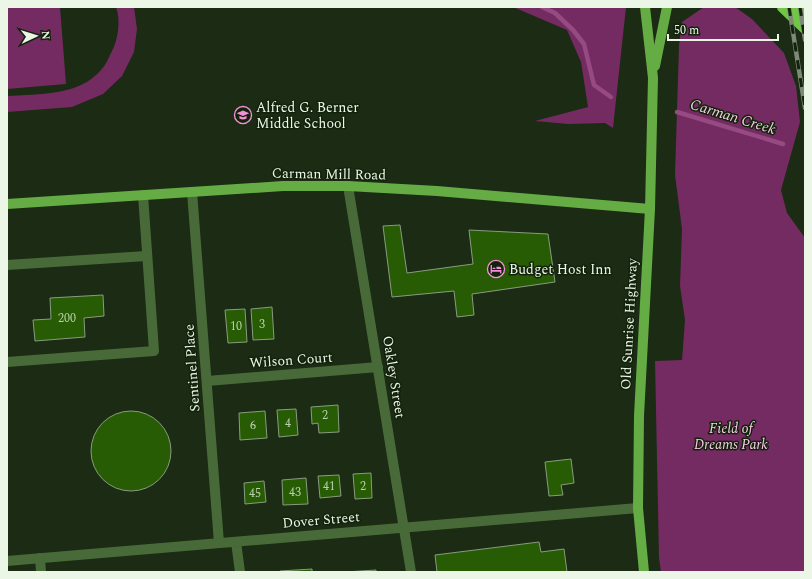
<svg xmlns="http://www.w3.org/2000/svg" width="812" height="579" viewBox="0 0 812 579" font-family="Spectral,serif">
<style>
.green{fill:#732b61}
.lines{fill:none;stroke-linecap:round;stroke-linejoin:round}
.stream{stroke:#964a81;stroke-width:4.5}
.building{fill:#285c04;stroke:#889c80}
.minor{stroke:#486a39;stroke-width:10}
.major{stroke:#66ac44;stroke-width:10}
.highway{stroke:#71c745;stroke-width:12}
.rail-casing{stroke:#7c8a77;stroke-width:4.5}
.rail{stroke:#12220b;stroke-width:3;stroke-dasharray:9;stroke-linecap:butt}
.labels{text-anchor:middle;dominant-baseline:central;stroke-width:3;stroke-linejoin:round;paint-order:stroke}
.number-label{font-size:12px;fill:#bad0ae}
.poi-label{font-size:14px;fill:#ebf6e7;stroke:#12220b;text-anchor:start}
.street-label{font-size:14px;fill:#ebf6e7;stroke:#12220b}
.park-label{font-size:14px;font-style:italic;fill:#f8cce9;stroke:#12220b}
.water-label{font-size:15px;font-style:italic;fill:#f5cae7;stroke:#12220b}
</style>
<rect width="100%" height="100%" fill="#1b2b14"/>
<g class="green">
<path d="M7,7H60L66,84L7,89Z"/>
<path d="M116,7H134L137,29L134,52L122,76L103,94L72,107L7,112V96C38,94 79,96 101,70C106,65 109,57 112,51C118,40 121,20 116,7Z"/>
<path d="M513,7H626L613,128L605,123L568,124L535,121L588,107L581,62L567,30Z"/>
<path d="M704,7H735L752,19L784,53L796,86L800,122L781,190L787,213L805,238V572H661L659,558L655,361L682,360L685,320L680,286L682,229L675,175L679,45L682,22Z"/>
</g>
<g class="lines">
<g class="stream">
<path d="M542,7L555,13L573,30L584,44L594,85L611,97"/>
<path d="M677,112L783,144"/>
</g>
</g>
<g class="building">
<path d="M400,225L407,273L473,264L469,230L548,234L555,282L472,294L474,315L457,317L454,291L392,297L383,226Z"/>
<path d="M103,295L104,316L84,318L85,337L35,341L33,320L51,319L50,298Z"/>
<path d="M272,307L274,339L253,340L251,309Z"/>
<path d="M245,309L247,342L228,343L225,310Z"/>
<path d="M338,405L339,432L319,433L318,423L312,424L311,407Z"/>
<path d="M296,409L298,435L279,437L277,410Z"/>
<path d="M265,411L267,438L240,440L239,413Z"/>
<circle cx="131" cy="451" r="40"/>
<path d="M571,459L574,483L561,485L563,495L549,496L545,462Z"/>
<path d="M371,473L372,498L355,499L353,474Z"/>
<path d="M339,475L341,496L320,498L318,476Z"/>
<path d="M306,478L308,504L283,505L282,480Z"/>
<path d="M264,481L266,502L245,504L244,483Z"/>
<path d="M539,542L541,552L564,549L567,572H437L435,555Z"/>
<path d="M312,569V572H280V571Z"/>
<path d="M376,570V572H345Z"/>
</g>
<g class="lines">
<g class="minor">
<path d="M348,186L411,572"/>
<path d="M192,192L219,543"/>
<path d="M7,265L146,256"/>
<path d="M7,362L154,351L143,195"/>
<path d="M207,381L378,367"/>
<path d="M236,542L240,572"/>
<path d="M40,558L41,572"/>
<path d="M7,561L638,508"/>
</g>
<g class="major">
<path d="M655,66L667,7"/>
<path d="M7,204L283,186H348L437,191L650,209"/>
<path d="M644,572L638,508L639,416L650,209L653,78L645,7"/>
</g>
<g class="highway">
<path d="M783,7L805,28"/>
<path d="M793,7L805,14"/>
</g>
<g class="rail-casing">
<g id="rail">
<path d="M789,7L805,108"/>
<path d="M800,7L805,40"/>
</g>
</g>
<use href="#rail" class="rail"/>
</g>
<defs>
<g id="school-ring" transform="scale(0.9)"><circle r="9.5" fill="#12220b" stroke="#f291d6" stroke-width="1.5"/><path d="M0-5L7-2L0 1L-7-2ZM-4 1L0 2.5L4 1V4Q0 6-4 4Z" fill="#f291d6"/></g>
<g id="hotel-ring" transform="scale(0.9)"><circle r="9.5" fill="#12220b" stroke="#f291d6" stroke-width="1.5"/><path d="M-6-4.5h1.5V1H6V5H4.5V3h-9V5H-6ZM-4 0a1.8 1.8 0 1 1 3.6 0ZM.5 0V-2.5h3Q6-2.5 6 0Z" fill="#f291d6"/></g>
</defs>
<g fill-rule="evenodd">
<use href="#school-ring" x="243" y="115"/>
<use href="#hotel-ring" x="496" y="269"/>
</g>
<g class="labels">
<g class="number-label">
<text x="67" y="318">200</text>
<text x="262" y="324">3</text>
<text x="236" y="326">10</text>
<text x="325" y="415">2</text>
<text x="288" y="423">4</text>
<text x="253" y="425">6</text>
<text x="329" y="486">41</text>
<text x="363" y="486">2</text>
<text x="295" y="492">43</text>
<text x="255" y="493">45</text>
</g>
<g class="poi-label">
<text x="256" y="107">Alfred G. Berner<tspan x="256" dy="16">Middle School</tspan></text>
<text x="509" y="269">Budget Host Inn</text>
</g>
<g class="street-label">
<text transform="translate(329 174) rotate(1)">Carman Mill Road</text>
<text transform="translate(629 324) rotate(-87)">Old Sunrise Highway</text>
<text transform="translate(291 360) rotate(-4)">Wilson Court</text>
<text transform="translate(192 368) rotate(-94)">Sentinel Place</text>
<text transform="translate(394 377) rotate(81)">Oakley Street</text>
<text transform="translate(321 520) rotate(-5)">Dover Street</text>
</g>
<g class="park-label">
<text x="731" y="428">Field of<tspan x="731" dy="16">Dreams Park</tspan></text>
</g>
<g class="water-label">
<text transform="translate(733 117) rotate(17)">Carman Creek</text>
</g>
</g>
<rect width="812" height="579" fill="none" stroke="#ebf6e7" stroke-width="16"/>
<g transform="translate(36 36) rotate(86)" stroke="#12220b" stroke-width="3" paint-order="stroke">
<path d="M0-3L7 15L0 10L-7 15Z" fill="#ebf6e7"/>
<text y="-6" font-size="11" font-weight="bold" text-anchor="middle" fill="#ebf6e7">N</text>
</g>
<path d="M668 34v6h110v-6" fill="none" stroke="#ebf6e7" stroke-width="2"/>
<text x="674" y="34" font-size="12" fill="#ebf6e7" stroke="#12220b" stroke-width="3" paint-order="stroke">50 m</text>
</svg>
